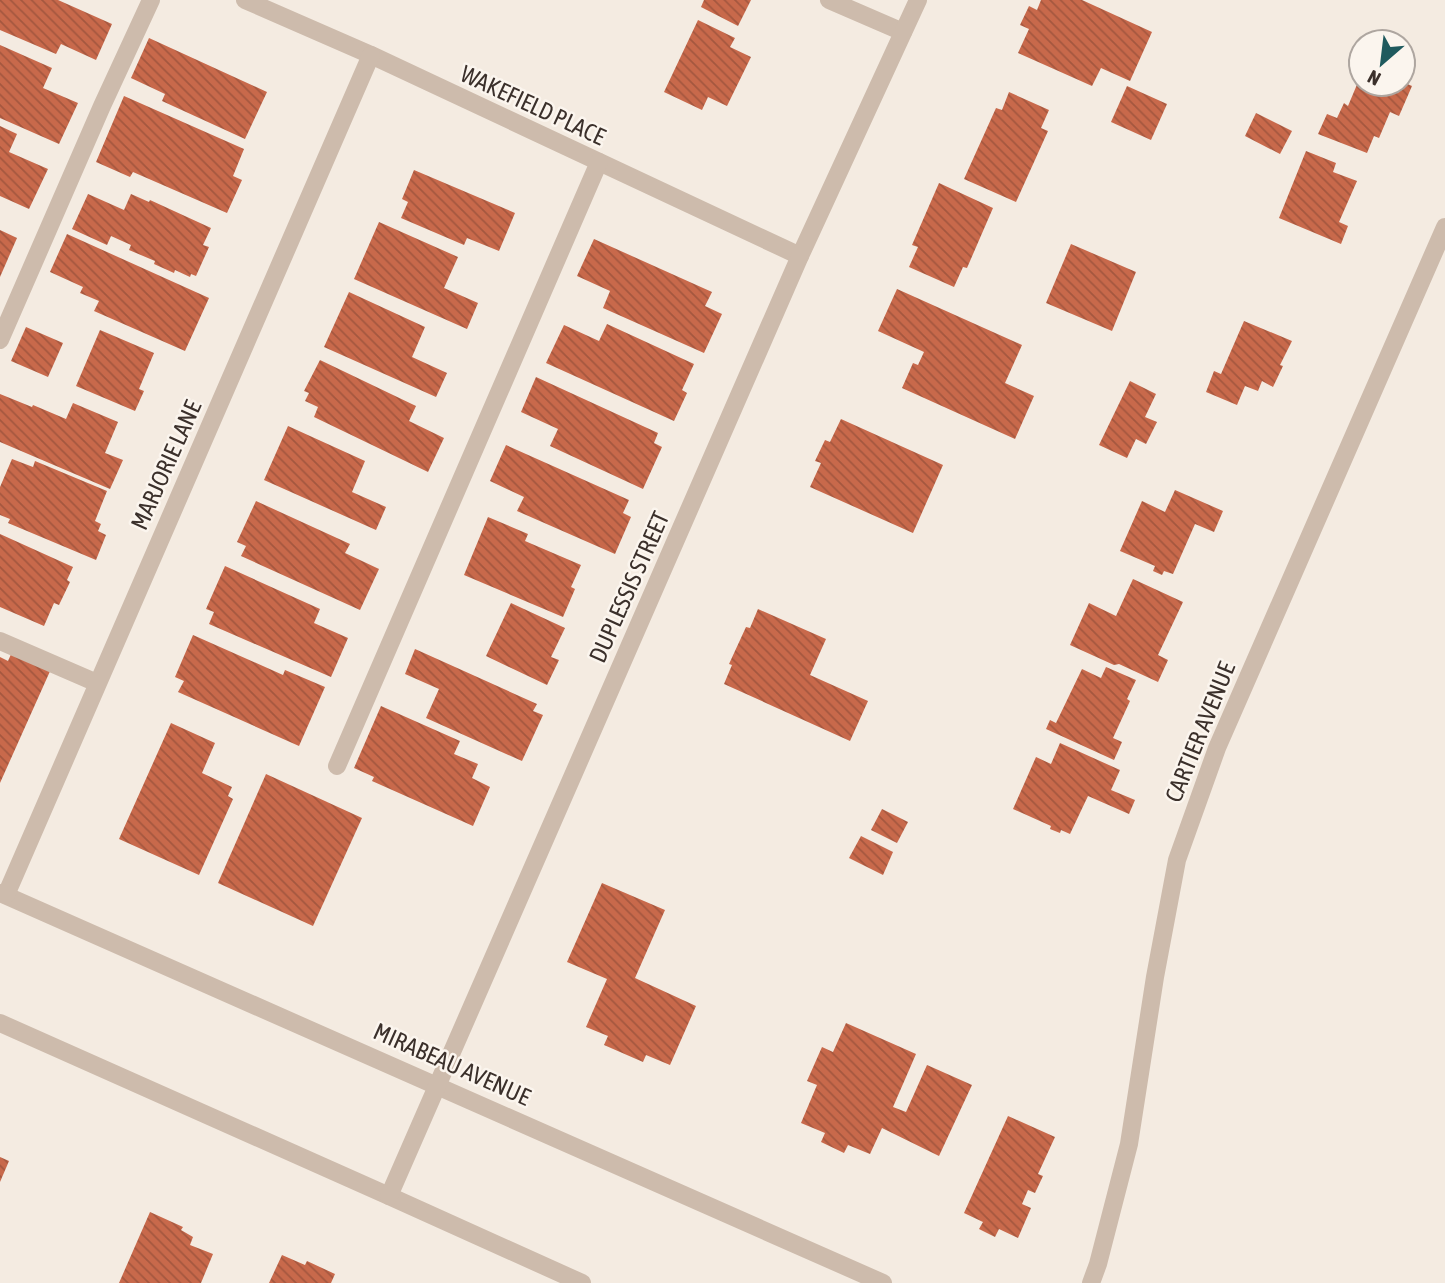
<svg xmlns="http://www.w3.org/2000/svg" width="1445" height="1283" viewBox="0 0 1445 1283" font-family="'Asap Condensed',sans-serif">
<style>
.building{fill:url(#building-back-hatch)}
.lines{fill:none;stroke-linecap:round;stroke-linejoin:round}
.minor{stroke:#cdbbac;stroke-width:18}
.labels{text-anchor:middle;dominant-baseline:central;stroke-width:5;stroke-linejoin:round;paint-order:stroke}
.street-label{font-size:24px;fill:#3b302b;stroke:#fbf5ee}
</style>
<defs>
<pattern id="building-back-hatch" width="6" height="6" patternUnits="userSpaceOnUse" patternTransform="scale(1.75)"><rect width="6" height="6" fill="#c8694b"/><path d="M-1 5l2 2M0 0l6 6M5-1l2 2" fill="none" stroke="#a4573f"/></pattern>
</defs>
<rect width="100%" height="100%" fill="#f4ebe1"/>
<g class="building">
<path d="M0,0H58L112,24L96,60L61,44L56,54L0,30Z"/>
<path d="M704,0H751L738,26L701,7Z"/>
<path d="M1041,0H1082L1152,32L1130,81L1101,68L1092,86L1018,53L1029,29L1020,25L1029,6L1037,10Z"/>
<path d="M698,20L735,38L730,47L751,57L727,106L708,97L702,110L664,92Z"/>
<path d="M149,38L267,92L245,139L162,101L165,94L131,78Z"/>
<path d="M0,45L52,68L43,88L78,103L59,144L0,118Z"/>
<path d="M1361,75V84H1403V82L1412,86L1399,116L1390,112L1379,138L1374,136L1367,153L1318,134L1327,114L1337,118L1344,103L1348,106Z"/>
<path d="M1127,86L1167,104L1151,140L1111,122Z"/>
<path d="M1009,92L1049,110L1041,128L1048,131L1016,202L964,179L996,108L1002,110Z"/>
<path d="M124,96L244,149L233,176L242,180L227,213L133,172L130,177L96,162Z"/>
<path d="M1256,113L1292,131L1280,154L1245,136Z"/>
<path d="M0,126L17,134L9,152L48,169L29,209L0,196Z"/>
<path d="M1306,151L1336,163L1333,172L1357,181L1339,222L1348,226L1341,244L1279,218Z"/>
<path d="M414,170L515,213L499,251L467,238L464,245L401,218L408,202L402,199Z"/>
<path d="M939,183L993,208L967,268L963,267L954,287L909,267L918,247L912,245Z"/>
<path d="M88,194L124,210L131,194L149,202L150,200L211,228L203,245L209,247L196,276L191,274L190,277L175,270L174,273L154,264L155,261L129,250L131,245L111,236L107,245L72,229Z"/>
<path d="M379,222L458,257L444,288L478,303L467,329L354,279Z"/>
<path d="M0,230L17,238L0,277Z"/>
<path d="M67,234L209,298L185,351L94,311L99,301L80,293L83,287L50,272Z"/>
<path d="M594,239L712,292L705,306L722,314L704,353L603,308L610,291L577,276Z"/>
<path d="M1071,244L1136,272L1112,331L1046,303Z"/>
<path d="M897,289L1022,345L1005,383L1034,396L1015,439L902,388L913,363L918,365L924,352L878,331Z"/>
<path d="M349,292L425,327L412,357L447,373L436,397L324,347Z"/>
<path d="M1244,321L1292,341L1280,365L1283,366L1273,387L1262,381L1258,391L1245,386L1237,405L1206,392L1214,371L1221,374Z"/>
<path d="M607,324L694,364L682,390L687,393L674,421L546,363L564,325L599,341Z"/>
<path d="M26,327L63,343L48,377L11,361Z"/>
<path d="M100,330L154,353L139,389L144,391L135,411L76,386Z"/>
<path d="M320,360L416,406L409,421L444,438L428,472L314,417L318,407L305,401L309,393L304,391Z"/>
<path d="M536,377L658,433L654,443L662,447L643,489L550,446L558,429L521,412Z"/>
<path d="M1130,381L1156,394L1145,417L1157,422L1146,444L1136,439L1127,458L1099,445Z"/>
<path d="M0,394L32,407L33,405L66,419L73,403L118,422L105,453L123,460L110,489L0,442Z"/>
<path d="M841,419L943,465L913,533L810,487L821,463L815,461L825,440L830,442Z"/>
<path d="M288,426L365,461L352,492L386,507L376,530L264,480Z"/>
<path d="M506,445L629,500L623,513L631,517L615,554L517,511L524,497L490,481Z"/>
<path d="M12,459L33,467L35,461L107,491L95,521L101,524L98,531L106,535L96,560L8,523L10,519L0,515V487Z"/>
<path d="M1175,490L1223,511L1214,532L1195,524L1173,574L1164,571L1162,575L1153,571L1155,566L1120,551L1142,501L1165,512Z"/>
<path d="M256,501L350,544L345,553L379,569L360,610L241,556L246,546L237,542Z"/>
<path d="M488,517L528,534L525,541L581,565L571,587L575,589L563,617L464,575Z"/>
<path d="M0,534L73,567L67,580L70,582L59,605L54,603L44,626L0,607Z"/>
<path d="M225,566L320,609L314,623L348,638L331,677L209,624L214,612L206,609Z"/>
<path d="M1133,579L1183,602L1158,655L1168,660L1158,682L1119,664L1114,665L1070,645L1089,603L1116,616Z"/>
<path d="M511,603L565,628L551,657L559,660L547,685L486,656Z"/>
<path d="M758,609L826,639L810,675L868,701L850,741L724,684L732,665L729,664L746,627L750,628Z"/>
<path d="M193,635L283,675L285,670L325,687L299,746L178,692L184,681L175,677Z"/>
<path d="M415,649L537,704L533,711L543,715L522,761L426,718L439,689L405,674Z"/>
<path d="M12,652L51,669L0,783V657L8,661Z"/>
<path d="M1106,667L1136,680L1127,699L1130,701L1113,738L1122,742L1114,760L1046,729L1050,720L1056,723L1082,669L1101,678Z"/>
<path d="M381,706L460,741L454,754L478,764L472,778L490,787L473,826L372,781L374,777L354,768Z"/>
<path d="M171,723L215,743L202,773L232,787L228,796L233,799L199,875L119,839Z"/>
<path d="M1060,743L1120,770L1111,790L1135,800L1129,814L1088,796L1070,834L1061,830L1060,833L1050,829L1051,826L1013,809L1036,757L1051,764Z"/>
<path d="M266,774L362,818L313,926L218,883Z"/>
<path d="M882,809L908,822L897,843L871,830Z"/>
<path d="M861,836L893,852L883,875L849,858Z"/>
<path d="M602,883L665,910L635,978L696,1006L670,1065L646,1055L643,1062L604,1045L608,1036L586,1027L607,979L567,962Z"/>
<path d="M846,1023L916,1054L893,1107L906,1112L927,1065L972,1085L939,1156L882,1128L870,1154L848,1145L844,1153L821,1142L825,1133L801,1123L817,1085L807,1081L822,1047L833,1052Z"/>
<path d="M1008,1116L1055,1137L1038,1174L1043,1176L1035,1193L1028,1190L1022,1204L1031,1208L1018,1238L999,1229L995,1237L979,1229L983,1222L964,1213Z"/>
<path d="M0,1157L9,1161L0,1182Z"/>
<path d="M150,1212L183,1227L181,1230L193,1237L190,1245L213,1254L201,1283H119Z"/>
<path d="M282,1255L305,1265L307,1261L335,1274L331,1283H269Z"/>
</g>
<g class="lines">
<g class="minor">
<path d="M245,0L371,55L800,256"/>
<path d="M829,0L903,32"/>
<path d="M0,340L102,106L151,0"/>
<path d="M0,641L97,683"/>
<path d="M337,766L599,162"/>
<path d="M0,893L883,1283"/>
<path d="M6,895L371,55"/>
<path d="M0,1023L389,1196L582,1283"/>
<path d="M389,1196L800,256L918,0"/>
<path d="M1091,1283L1098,1264L1129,1144L1155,977L1177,860L1217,748L1445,227"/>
</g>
</g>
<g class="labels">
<g class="street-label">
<text transform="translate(533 105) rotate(25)">WAKEFIELD PLACE</text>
<text transform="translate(166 465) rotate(-66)">MARJORIE LANE</text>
<text transform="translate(629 587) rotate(-66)">DUPLESSIS STREET</text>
<text transform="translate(1200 732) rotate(-68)">CARTIER AVENUE</text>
<text transform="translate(452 1064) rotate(24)">MIRABEAU AVENUE</text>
</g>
</g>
<g transform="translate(1382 63) rotate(208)"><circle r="33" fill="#fbf5ee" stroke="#aea6a0" stroke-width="2"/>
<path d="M0-5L12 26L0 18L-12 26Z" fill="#1f5a5e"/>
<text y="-10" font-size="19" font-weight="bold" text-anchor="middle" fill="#3b302b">N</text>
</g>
</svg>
